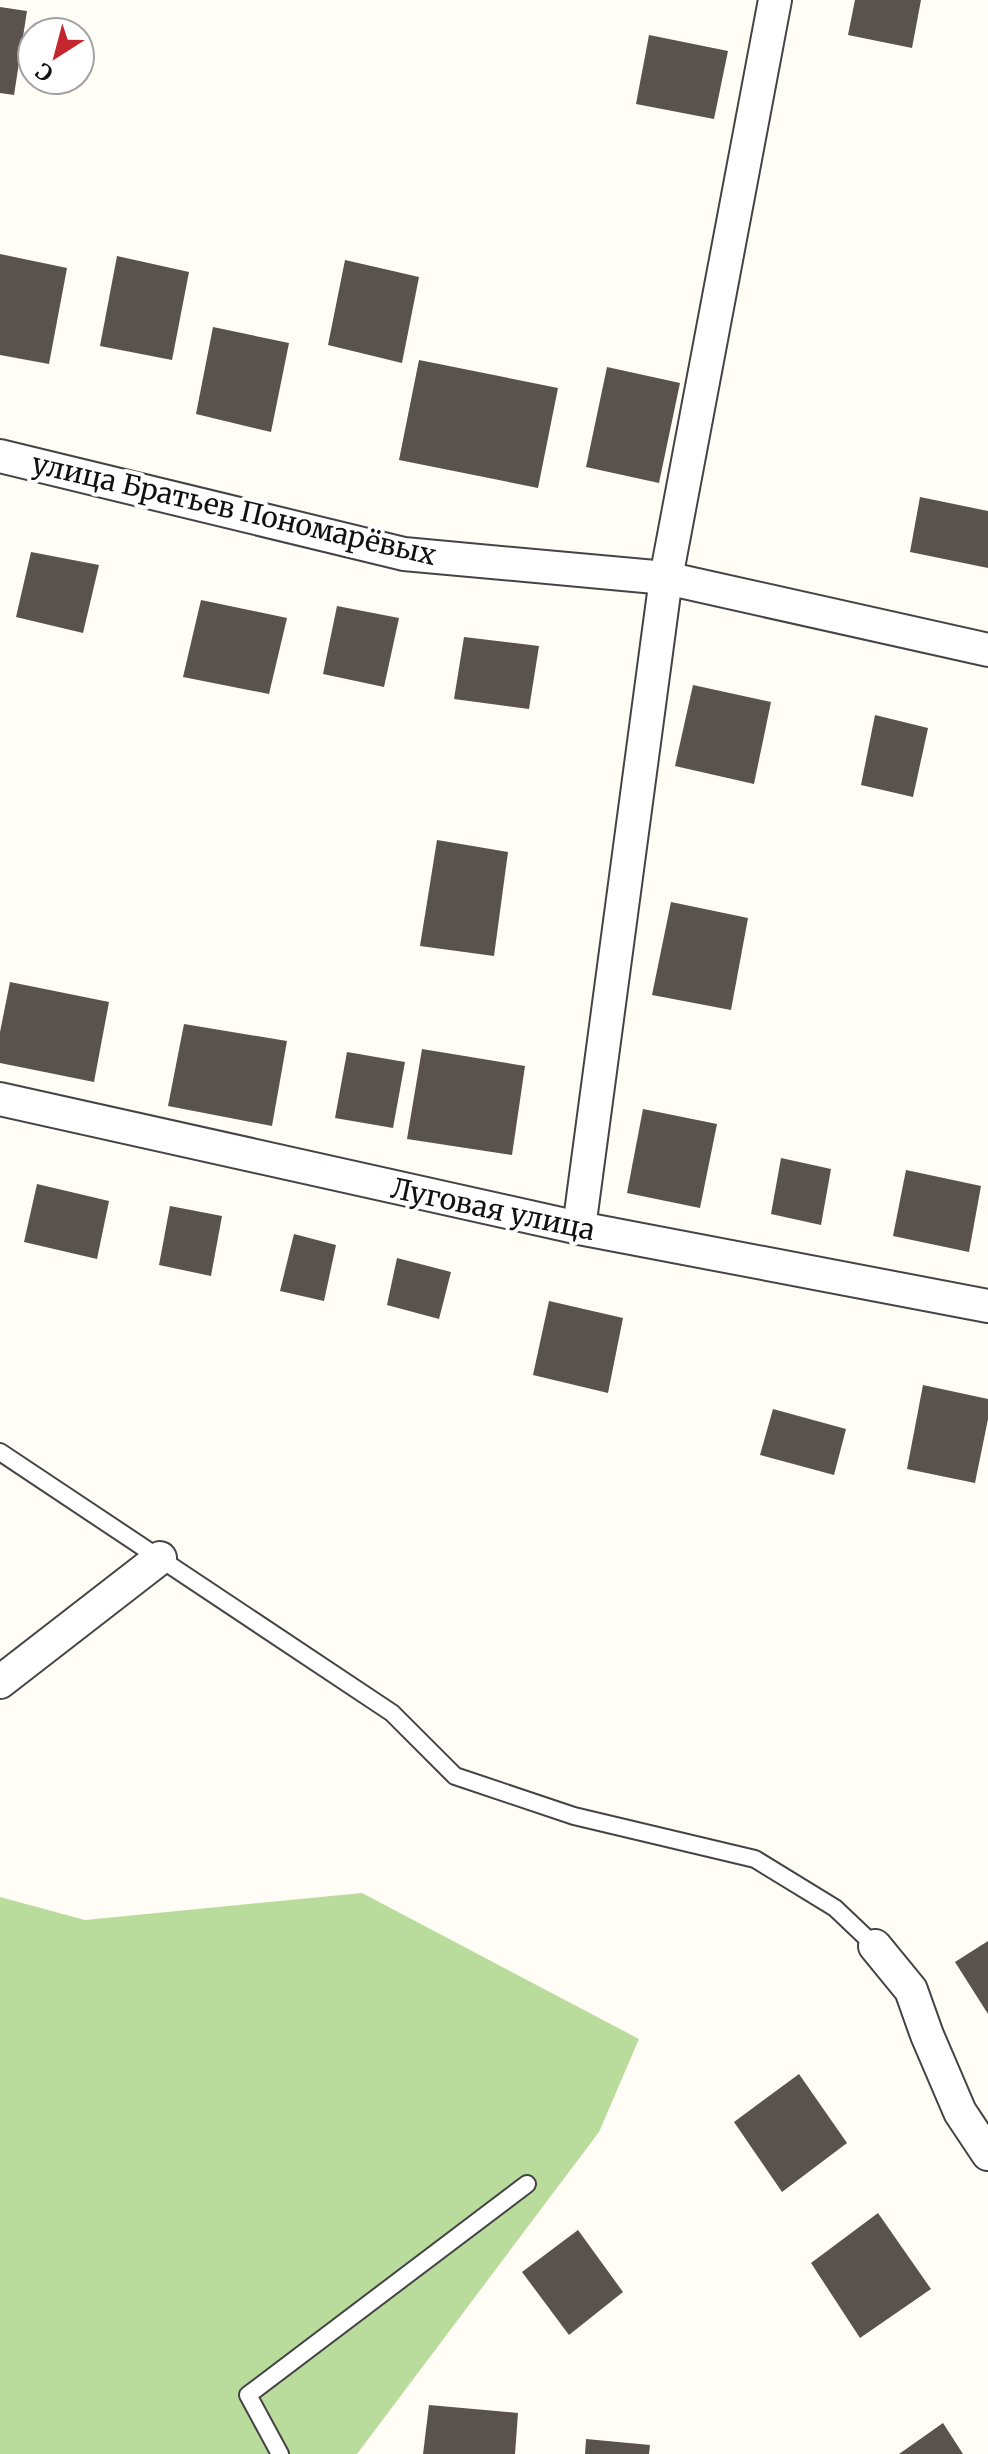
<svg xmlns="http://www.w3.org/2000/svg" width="988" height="2454" viewBox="0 0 988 2454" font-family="Merriweather,serif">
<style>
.forest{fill:#b9dc9c}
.building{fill:#5a524d}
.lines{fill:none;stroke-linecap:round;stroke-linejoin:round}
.lane-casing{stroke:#444;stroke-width:20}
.street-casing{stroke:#444;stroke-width:36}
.lane{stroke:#fff;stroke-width:16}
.street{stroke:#fff;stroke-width:32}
.labels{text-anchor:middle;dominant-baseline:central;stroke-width:8;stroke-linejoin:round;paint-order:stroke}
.street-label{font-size:28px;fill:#111;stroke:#fff}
</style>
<rect width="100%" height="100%" fill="#fffdf5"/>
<path class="forest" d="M362,1893L639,2039L599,2132L357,2454H0V1897L85,1920Z"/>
<g class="building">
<path d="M855,0H921L912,48L848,35Z"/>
<path d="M0,7L27,11L14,95L0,93Z"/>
<path d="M649,35L728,51L714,119L636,104Z"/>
<path d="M0,254L67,268L49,364L0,355Z"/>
<path d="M117,256L189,272L172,360L100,346Z"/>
<path d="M345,260L419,277L402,363L328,345Z"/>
<path d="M213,327L289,343L271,432L196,414Z"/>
<path d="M419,360L558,388L538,488L399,460Z"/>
<path d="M607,367L680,383L659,483L586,467Z"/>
<path d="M920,497L988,511V568L910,552Z"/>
<path d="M31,552L99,565L83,633L16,617Z"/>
<path d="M201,600L287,618L269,694L183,677Z"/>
<path d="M337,606L399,618L384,687L323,674Z"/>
<path d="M464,637L539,646L529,709L454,699Z"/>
<path d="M693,685L771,702L754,784L675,766Z"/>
<path d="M875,715L928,728L913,797L861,785Z"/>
<path d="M437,840L508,852L494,956L420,946Z"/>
<path d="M671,902L748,918L731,1010L652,995Z"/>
<path d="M10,982L109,1002L94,1082L0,1063V1032Z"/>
<path d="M184,1024L287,1041L272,1126L168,1106Z"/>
<path d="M422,1049L525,1066L512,1155L407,1139Z"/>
<path d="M347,1052L405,1062L393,1128L335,1118Z"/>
<path d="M643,1109L717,1124L700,1208L627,1193Z"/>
<path d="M781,1158L831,1169L821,1225L771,1214Z"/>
<path d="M906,1170L981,1186L969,1252L893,1236Z"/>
<path d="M37,1184L109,1201L97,1259L24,1242Z"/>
<path d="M170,1206L222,1216L211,1276L159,1265Z"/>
<path d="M294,1234L336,1245L324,1301L280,1291Z"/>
<path d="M397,1258L451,1272L439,1319L387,1305Z"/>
<path d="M549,1301L623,1318L608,1393L533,1375Z"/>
<path d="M923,1385L988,1399V1419L975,1483L907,1469Z"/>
<path d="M773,1409L846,1429L834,1475L760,1455Z"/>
<path d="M988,1941V2014L955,1962Z"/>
<path d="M799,2074L847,2143L782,2192L734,2122Z"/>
<path d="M878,2213L931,2289L860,2338L811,2263Z"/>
<path d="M578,2230L623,2292L569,2335L522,2272Z"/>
<path d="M429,2405L518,2413L515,2454H423Z"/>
<path d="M943,2423L963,2454H899Z"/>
<path d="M586,2439L650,2445L649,2454H585Z"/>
</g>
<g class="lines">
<g class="lane-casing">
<g id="lane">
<path d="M0,1452L392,1713L455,1776L574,1816L755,1859L835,1908L875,1946"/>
<path d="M280,2454L248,2395L527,2184"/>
</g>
</g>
<g class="street-casing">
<g id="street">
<path d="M0,456L404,554L666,578L988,650"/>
<path d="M0,1099L579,1228L988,1306"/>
<path d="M579,1228L666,578L775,0"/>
<path d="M0,1682L160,1558"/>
<path d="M875,1946L911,1990L927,2035L960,2112L988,2154"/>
</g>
</g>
<use href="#lane" class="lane"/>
<use href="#street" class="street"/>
</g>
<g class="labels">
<g class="street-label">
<text transform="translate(234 509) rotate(13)">улица Братьев Пономарёвых</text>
<text transform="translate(493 1209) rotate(12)">Луговая улица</text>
</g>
</g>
<g transform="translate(56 56) rotate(216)"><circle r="38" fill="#ffffff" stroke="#a0a0a0" stroke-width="2"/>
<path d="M0-6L14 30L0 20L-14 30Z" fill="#c4262e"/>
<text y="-12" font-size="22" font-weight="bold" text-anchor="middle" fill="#111111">С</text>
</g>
</svg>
